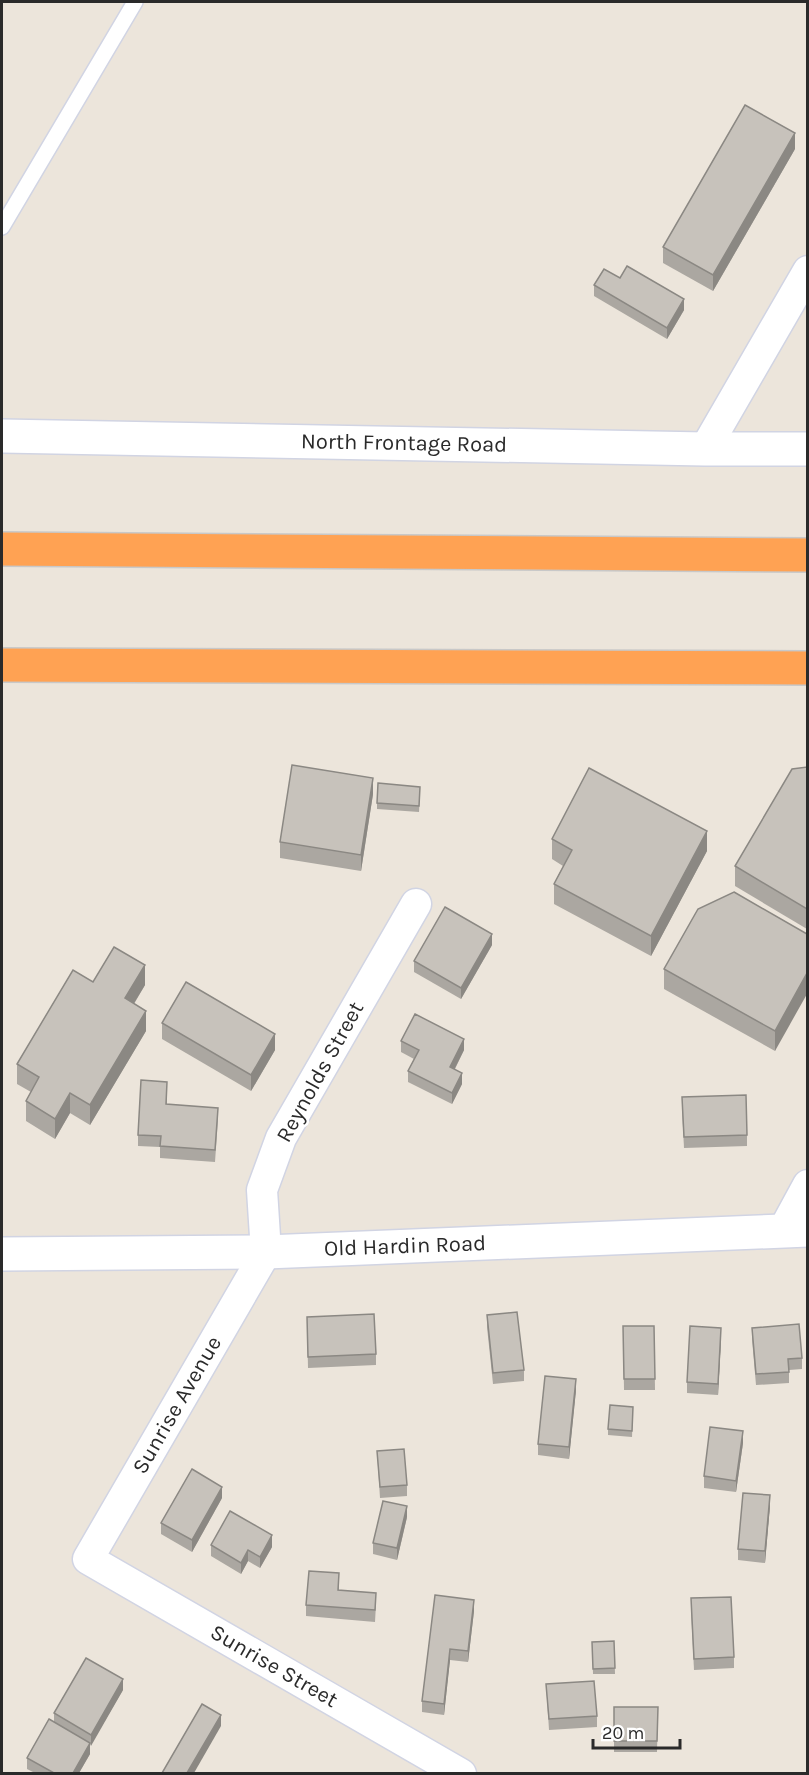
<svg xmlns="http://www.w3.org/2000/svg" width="809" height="1775" viewBox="0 0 809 1775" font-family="Karla,sans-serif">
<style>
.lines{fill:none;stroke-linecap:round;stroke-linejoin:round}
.service-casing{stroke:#d1d4e3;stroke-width:18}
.minor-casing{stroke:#d1d4e3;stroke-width:33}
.tertiary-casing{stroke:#d1d4e3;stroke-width:36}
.secondary-casing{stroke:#d1d4e3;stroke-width:36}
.motorway-casing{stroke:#c8c8c8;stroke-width:36}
.service{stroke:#fff;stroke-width:15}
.minor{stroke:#fff;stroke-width:30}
.tertiary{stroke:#fff;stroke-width:33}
.secondary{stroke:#fff;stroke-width:33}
.motorway{stroke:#ffa253;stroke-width:33}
.wall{fill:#aba7a1}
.shaded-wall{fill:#8b8883}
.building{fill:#c7c2bb;stroke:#8b8883;stroke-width:1.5}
.labels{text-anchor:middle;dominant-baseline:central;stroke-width:5;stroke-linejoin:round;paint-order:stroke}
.street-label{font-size:22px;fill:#2a2a2a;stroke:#fff}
</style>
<rect width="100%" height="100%" fill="#ece5db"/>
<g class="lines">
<g class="service-casing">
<path id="service" d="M2,227L135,2"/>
</g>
<g class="minor-casing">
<g id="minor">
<path d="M705,449L808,271"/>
<path d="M416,904L281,1138L262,1190L266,1252L88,1559L461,1774"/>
<path d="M783,1231L808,1185"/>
</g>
</g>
<g class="tertiary-casing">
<path id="tertiary" d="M2,436L705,449H808"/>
</g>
<g class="secondary-casing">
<path id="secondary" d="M2,1254L266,1252L808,1230"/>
</g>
<g class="motorway-casing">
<g id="motorway">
<path d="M2,549L808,555"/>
<path d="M2,665L808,668"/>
</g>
</g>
<use href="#service" class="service"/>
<use href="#minor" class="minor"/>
<use href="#tertiary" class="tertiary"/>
<use href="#secondary" class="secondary"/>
<use href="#motorway" class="motorway"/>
</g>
<g class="wall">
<path d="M795,149L713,291L663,263V247Z"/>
<path d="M620,278L684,310L667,339L594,296V285Z"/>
<path d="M807,767V929L735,886V866Z"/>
<path d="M420,792L419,812L377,809V803Z"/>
<path d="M373,794L361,871L280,858V842Z"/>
<path d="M552,839L707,851L651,956L554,904V884L563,866L552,859Z"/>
<path d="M807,934L775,1051L664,989V969Z"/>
<path d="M492,945L461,999L414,972V961Z"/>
<path d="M93,982L145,985L134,1004L146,1031L90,1125L70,1113L55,1139L26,1121V1101L31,1092L17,1084V1064Z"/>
<path d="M162,1023L275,1050L251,1091L162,1039Z"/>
<path d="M401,1041L464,1050L455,1069L462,1084L452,1104L408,1082V1071L414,1059L401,1052Z"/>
<path d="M167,1093V1104L218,1119L215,1162L160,1158V1147L138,1146V1135Z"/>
<path d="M682,1109L747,1135V1146L684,1148Z"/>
<path d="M487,1315L524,1370V1381L493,1384L487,1327Z"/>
<path d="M307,1317L376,1354V1365L308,1368Z"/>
<path d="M623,1326H654L655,1390H624Z"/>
<path d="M752,1328L802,1358V1369L789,1370V1383L756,1385L752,1339Z"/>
<path d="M721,1339L718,1395L687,1393V1382Z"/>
<path d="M576,1390L569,1459L538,1455V1444Z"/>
<path d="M633,1407L632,1437L608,1435V1429Z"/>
<path d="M743,1443L736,1492L704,1488V1476Z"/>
<path d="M377,1451L407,1485V1496L380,1498Z"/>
<path d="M222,1498L192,1552L161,1534V1523Z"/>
<path d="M770,1506L765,1563L738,1560V1549Z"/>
<path d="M407,1517L397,1560L373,1554V1543Z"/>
<path d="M211,1545L272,1547L260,1568L248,1561L241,1574L211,1556Z"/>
<path d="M339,1584V1590L376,1604L375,1622L306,1616V1605Z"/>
<path d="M435,1595L474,1611L468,1662L450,1660L444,1715L422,1712V1701Z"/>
<path d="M691,1610L734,1657V1668L694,1670Z"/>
<path d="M614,1641L615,1674H593L592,1642Z"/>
<path d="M546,1684L597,1716V1727L549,1730Z"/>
<path d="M123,1690L90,1746V1754L79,1773H35L27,1769V1758L54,1722V1713Z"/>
<path d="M614,1707H658L657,1752H614Z"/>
</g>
<g class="shaded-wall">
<path d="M795,133V149L713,291V275Z"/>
<path d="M684,299V310L667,339V328Z"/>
<path d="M373,778V794L361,871V855Z"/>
<path d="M707,831V851L651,956V936Z"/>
<path d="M492,934V945L461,999V988Z"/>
<path d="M145,965V985L125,1018V998Z"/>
<path d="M807,973V994L775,1051V1031Z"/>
<path d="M146,1011V1031L90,1125V1105Z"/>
<path d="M275,1034V1050L251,1091V1075Z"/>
<path d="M464,1039V1050L450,1078V1067Z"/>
<path d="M462,1073V1084L452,1104V1093Z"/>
<path d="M70,1093V1113L55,1139V1119Z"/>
<path d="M721,1328V1339L718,1395V1384Z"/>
<path d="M576,1379V1390L569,1459V1447Z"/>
<path d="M743,1431V1443L736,1492V1481Z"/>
<path d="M222,1487V1498L192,1552V1540Z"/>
<path d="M770,1495V1506L765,1563V1551Z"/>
<path d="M407,1506V1517L397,1560V1548Z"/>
<path d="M272,1535V1547L260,1568V1557Z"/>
<path d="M248,1550V1561L241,1574V1563Z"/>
<path d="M474,1600V1611L468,1662V1651Z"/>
<path d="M450,1649V1660L444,1715V1704Z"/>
<path d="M123,1679V1690L91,1746V1735Z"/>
<path d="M221,1715V1726L194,1773H187Z"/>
<path d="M90,1743V1754L79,1773H73Z"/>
</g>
<g class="building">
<path d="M745,105L795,133L713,275L663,247Z"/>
<path d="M627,266L684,299L667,328L594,285L604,269L620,278Z"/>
<path d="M292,765L373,778L361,855L280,842Z"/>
<path d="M807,767V909L735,866L792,769Z"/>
<path d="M589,768L707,831L651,936L554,884L572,850L552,839Z"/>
<path d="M378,783L420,787L419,806L377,803Z"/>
<path d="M734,892L807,934V973L775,1031L664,969L698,909Z"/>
<path d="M445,907L492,934L461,988L414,961Z"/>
<path d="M114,947L145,965L125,998L146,1011L90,1105L70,1093L55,1119L26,1101L39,1077L17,1064L73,970L93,982Z"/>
<path d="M186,982L275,1034L251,1075L162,1023Z"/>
<path d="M415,1014L464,1039L450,1067L462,1073L452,1093L408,1071L419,1050L401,1041Z"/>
<path d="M141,1080L167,1082L166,1104L218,1108L215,1150L160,1146L161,1136L138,1135Z"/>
<path d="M746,1095L747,1135L684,1137L682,1097Z"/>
<path d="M517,1312L524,1370L493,1373L487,1315Z"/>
<path d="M374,1314L376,1354L308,1357L307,1317Z"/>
<path d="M799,1324L802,1358L788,1359L789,1372L756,1374L752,1328Z"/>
<path d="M623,1326H654L655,1379H624Z"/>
<path d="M690,1326L721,1328L718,1384L687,1382Z"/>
<path d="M545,1376L576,1379L569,1447L538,1444Z"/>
<path d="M610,1405L633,1407L632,1431L608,1429Z"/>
<path d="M710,1427L743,1431L736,1481L704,1476Z"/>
<path d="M404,1449L407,1485L380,1487L377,1451Z"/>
<path d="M192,1469L222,1487L192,1540L161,1523Z"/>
<path d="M743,1493L770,1495L765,1551L738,1549Z"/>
<path d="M383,1501L407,1506L397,1548L373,1543Z"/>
<path d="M230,1511L272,1535L260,1557L248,1550L241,1563L211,1545Z"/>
<path d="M309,1571L339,1573L338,1590L376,1593L375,1610L306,1605Z"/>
<path d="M435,1595L474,1600L468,1651L450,1649L444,1704L422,1701Z"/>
<path d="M731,1597L734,1657L694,1659L691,1598Z"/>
<path d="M614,1641L615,1668L593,1669L592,1642Z"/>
<path d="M86,1658L123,1679L91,1735L54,1713Z"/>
<path d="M594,1681L597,1716L549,1719L546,1684Z"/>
<path d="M202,1704L221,1715L187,1773H162Z"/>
<path d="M614,1707H658L657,1741H614Z"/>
<path d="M49,1719L90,1743L73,1773H54L27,1758Z"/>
</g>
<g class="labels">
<g class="street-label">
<text transform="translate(404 443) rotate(1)">North Frontage Road</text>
<text transform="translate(320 1072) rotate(-61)">Reynolds Street</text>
<text transform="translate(405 1246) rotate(-2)">Old Hardin Road</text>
<text transform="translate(177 1405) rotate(-60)">Sunrise Avenue</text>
<text transform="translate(274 1666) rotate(30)">Sunrise Street</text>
</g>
</g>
<rect width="809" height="1775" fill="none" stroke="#2a2a2a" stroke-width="6"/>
<path d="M593 1739v9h87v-9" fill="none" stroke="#2a2a2a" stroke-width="3"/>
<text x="602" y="1739" font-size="18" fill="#2a2a2a" stroke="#ffffff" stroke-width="4.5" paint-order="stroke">20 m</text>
</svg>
